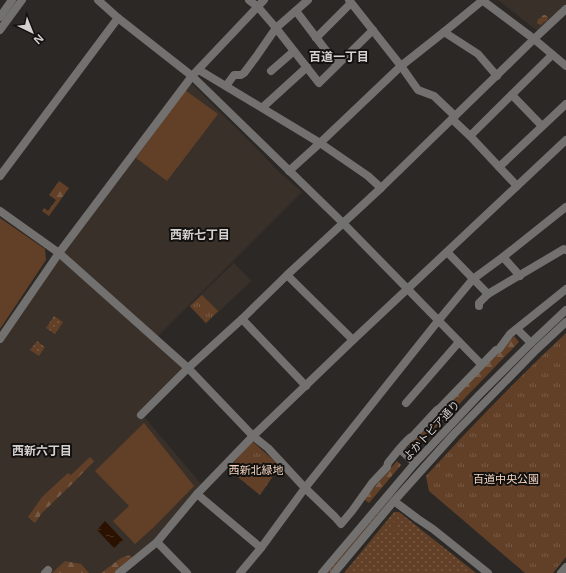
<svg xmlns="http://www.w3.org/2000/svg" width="566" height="573" viewBox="0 0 566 573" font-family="'Noto Sans','Noto Sans JP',sans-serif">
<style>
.built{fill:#393029}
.grass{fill:url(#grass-dots)}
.forest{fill:url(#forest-firs)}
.park{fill:url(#park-tufts)}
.pitch{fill:#624028}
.water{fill:url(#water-ripples)}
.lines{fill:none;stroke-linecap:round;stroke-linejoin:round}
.minor{stroke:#737170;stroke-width:8}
.labels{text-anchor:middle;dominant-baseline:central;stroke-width:4;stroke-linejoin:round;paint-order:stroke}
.street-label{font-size:11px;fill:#d4d1cf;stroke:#131110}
.park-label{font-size:11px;fill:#f4d4be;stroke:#131110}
.neighbourhood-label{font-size:12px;font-weight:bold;fill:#d4d1cf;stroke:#131110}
</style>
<defs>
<pattern id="grass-dots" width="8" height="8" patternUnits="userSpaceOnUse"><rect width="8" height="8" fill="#624028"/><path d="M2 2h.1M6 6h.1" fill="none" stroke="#785b46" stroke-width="1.8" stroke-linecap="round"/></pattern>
<pattern id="forest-firs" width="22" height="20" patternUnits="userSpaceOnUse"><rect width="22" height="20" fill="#624028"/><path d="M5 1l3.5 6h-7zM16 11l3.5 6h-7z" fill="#785b46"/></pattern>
<pattern id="park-tufts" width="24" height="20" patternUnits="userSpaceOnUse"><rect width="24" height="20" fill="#624028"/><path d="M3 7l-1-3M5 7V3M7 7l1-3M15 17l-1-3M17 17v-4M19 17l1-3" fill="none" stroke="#785b46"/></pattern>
<pattern id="water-ripples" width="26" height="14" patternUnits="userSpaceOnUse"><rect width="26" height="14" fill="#2a1100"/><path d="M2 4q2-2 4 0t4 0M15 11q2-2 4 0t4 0" fill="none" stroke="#483324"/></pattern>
</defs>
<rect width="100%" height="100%" fill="#2c2825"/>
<g class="built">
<path d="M498,0H566V6L539,32Z"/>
<path d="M190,82L258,150L278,171L302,192L154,340L185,369L141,413L202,485L155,540L115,573H0V345L56,264Z"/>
<path d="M234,263L251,281L206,324L189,306Z"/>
</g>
<g class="grass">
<path d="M54,316L63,322L55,334L46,328Z"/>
<path d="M37,341L45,347L39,356L30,350Z"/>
<path d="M395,491L396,492L329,573H327Z"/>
<path d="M394,512H399L476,573H344Z"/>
</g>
<g class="forest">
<path d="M544,15H545L548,17L547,21L544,22L541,25L538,24L537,23L538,19L541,18L542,16Z"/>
<path d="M59,181L69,188L49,216L42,211L44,208L48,211L56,200L49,195Z"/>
<path d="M514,336L519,342L415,450L408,444L457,395Z"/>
<path d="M90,457L94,461L75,481L42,513L35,523L28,517L42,497L68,473L71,475Z"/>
<path d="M397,461L401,465L369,503L364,499Z"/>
<circle cx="395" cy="526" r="4.5"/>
<path d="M130,555L132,558L115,573H101L121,558Z"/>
<path d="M65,561L81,564L89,573H52Z"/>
</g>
<g class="park">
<path d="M202,295L218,311L206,323L190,306Z"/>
<path d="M566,333V557L553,573H525L429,491L426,476C471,427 517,379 566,333Z"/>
<path d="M252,441L280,466L260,495L228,469Z"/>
</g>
<g class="pitch">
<path d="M185,90L218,114L167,181L136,158Z"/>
<path d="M0,218L45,249L46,260L0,329Z"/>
<path d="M144,423L194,486L154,527L135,544L113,521L129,506L95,471Z"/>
</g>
<path class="water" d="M105,521L123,540L114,548L97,530Z"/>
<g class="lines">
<g class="minor">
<path d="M98,0L118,18L192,76L343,223L480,363"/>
<path d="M249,0L258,7L276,28L319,83L373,30"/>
<path d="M349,0L401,66L418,90L434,96L455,116"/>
<path d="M482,0L534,39L566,66"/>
<path d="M296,11L337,65"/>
<path d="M0,17L12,0"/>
<path d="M0,30L22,0"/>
<path d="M444,32L478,54L497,76"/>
<path d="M316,38L351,3"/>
<path d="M199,70L320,143L368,176L381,188"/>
<path d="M271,71L294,51"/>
<path d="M226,86L234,75H241L244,73L256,57L276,28L308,0"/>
<path d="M512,95L542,126"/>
<path d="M263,107L307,67"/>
<path d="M452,119L470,136L517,186"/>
<path d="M470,136L552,55"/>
<path d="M499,167L566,104"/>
<path d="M289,171L320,143L401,66L444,32L483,0"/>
<path d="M0,176L118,18"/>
<path d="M0,211L59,253L188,368L253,436L268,448L305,488L335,517L341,524L352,511L372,483L387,467L388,463C394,456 406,439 413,436L437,410L440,408L496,350L499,349L510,334L566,289"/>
<path d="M447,252L488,294"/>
<path d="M503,257L520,276"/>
<path d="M287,275L353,340"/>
<path d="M479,306V303L488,294L564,249L566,250"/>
<path d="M242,319L306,386"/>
<path d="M517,329L531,343"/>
<path d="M0,339L59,253L192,76L264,0"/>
<path d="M406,403L459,342"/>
<path d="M141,415L188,368L242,319L287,275L381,188L534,39L566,9"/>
<path d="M400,449L415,463"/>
<path d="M197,494L261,548"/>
<path d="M394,501L418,519L433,529L488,573"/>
<path d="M157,542L187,573"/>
<path d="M45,573L48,570"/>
<path d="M119,573L157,542L197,494L253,436L353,340L566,140"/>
<path d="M240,573L261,548L305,488L438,321L473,279L503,257L566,207"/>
<path d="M322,573L415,463L479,395L531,343L566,310"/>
<path d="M334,573L394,501L454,434L536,350L566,322"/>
<path d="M561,573L566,567"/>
</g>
</g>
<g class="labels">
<g class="street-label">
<text transform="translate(431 430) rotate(-47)">よかトピア通り</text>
</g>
<g class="park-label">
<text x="256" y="469">西新北緑地</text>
<text x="506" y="478">百道中央公園</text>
</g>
<g class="neighbourhood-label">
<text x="339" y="56">百道一丁目</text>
<text x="200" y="234">西新七丁目</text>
<text x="42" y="450">西新六丁目</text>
</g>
</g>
<g transform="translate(32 32) rotate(137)" stroke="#131110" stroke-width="3" paint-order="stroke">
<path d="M0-3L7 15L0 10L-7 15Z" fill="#d4d1cf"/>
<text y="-6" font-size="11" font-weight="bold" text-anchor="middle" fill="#d4d1cf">N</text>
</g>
</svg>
